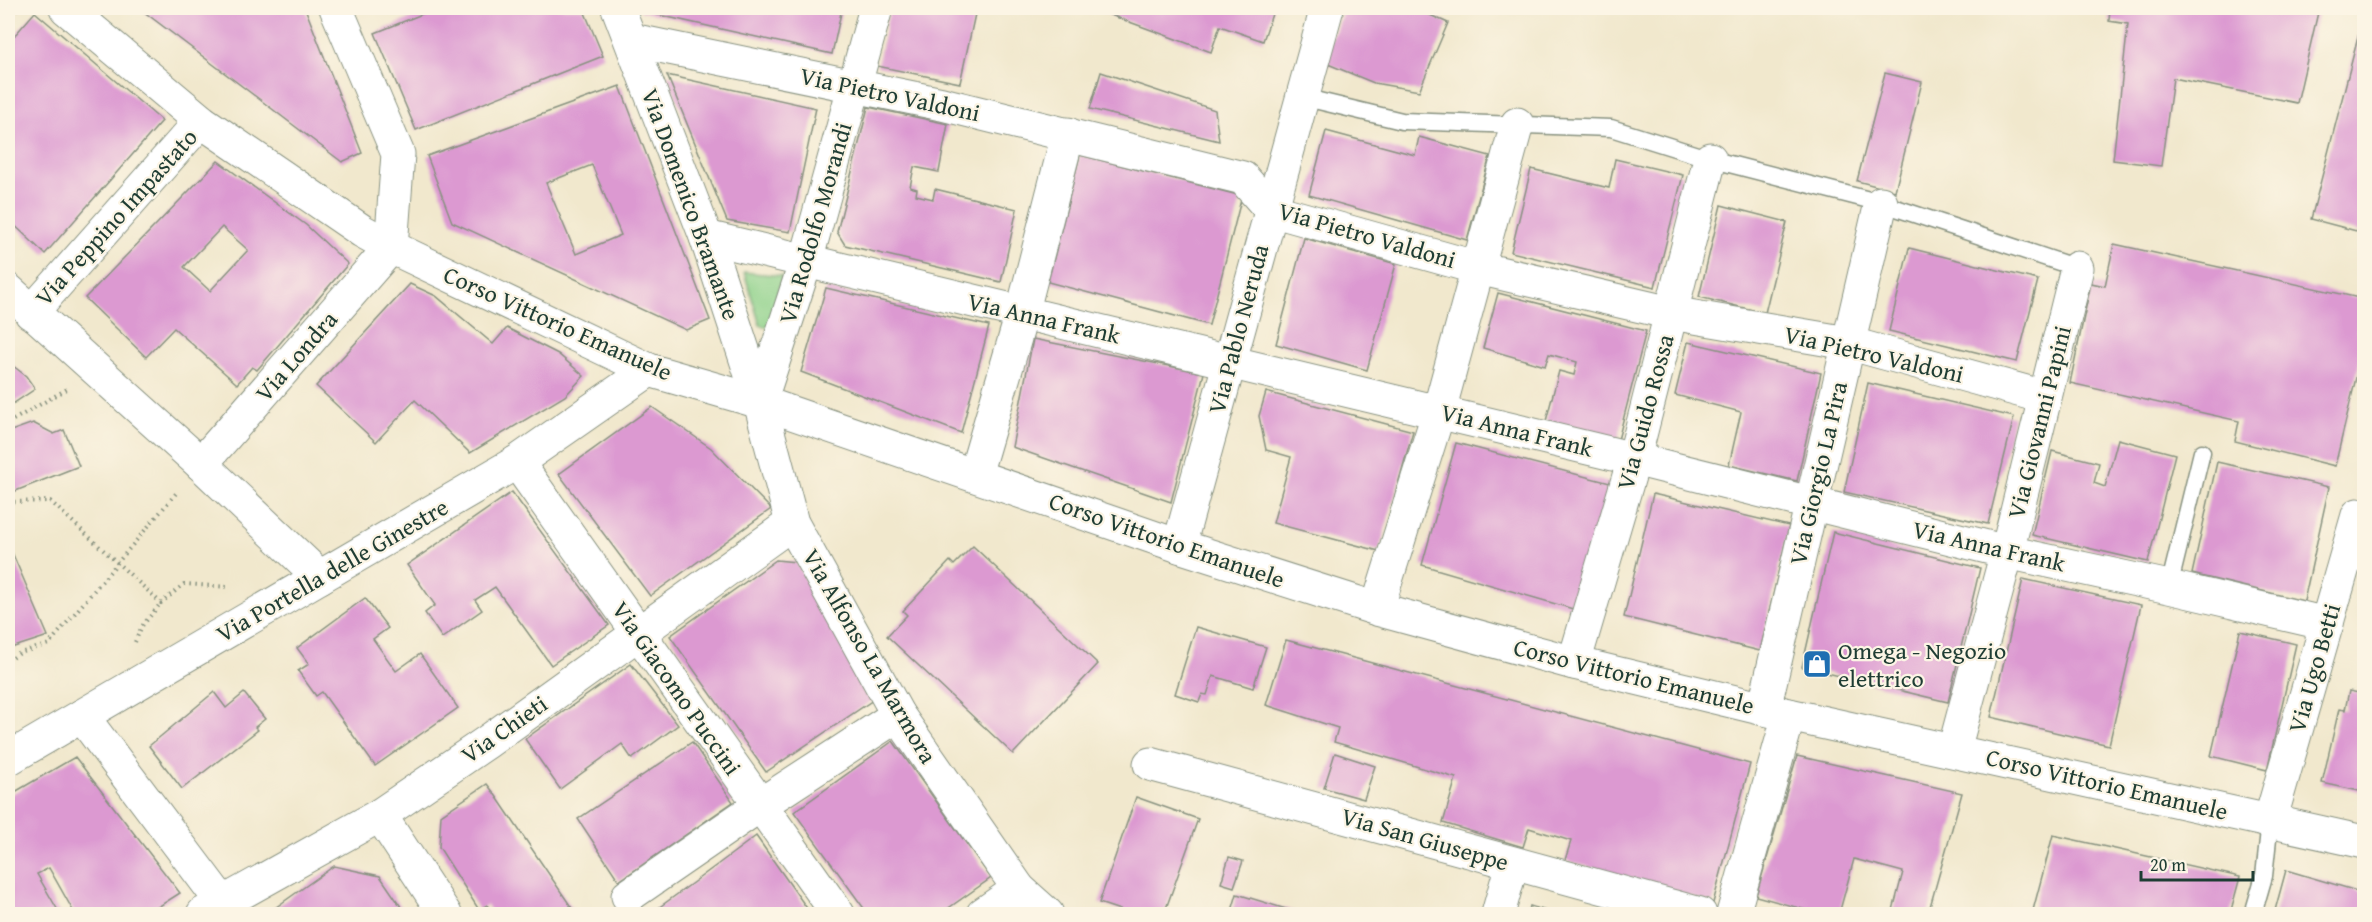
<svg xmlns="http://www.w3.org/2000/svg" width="2372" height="922" viewBox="0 0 2372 922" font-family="'Gentium Book Plus',serif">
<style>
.green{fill:#8dd18a;stroke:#56875f;stroke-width:1.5}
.building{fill:#dc99d1;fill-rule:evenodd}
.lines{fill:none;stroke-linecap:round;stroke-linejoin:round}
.lane-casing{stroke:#889280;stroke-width:19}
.street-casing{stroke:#889280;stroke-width:35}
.secondary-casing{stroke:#889280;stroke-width:35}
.path{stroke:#889280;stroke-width:4;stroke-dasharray:1.5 4.5;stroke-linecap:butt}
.lane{stroke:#fff;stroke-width:16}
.street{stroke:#fff;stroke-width:33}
.secondary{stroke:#fff;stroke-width:33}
.labels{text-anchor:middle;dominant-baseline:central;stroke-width:4.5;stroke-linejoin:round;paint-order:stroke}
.street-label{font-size:24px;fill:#1f3d34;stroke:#fcf5e5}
.poi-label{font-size:24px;fill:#1f3d34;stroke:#fcf5e5;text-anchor:start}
</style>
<rect width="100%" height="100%" fill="#fcf5e5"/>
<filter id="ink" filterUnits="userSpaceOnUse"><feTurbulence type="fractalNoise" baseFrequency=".0167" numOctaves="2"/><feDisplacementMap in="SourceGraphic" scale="12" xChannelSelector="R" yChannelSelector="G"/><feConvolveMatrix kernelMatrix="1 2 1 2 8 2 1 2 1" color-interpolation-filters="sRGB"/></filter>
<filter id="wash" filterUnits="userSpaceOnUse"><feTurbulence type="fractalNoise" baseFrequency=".008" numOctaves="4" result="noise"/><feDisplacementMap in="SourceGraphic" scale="24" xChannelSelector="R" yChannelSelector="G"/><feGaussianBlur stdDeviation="1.35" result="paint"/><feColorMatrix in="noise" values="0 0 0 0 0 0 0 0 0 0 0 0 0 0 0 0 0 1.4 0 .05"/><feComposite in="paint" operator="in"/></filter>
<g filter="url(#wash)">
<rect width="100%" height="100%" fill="#f1e8cd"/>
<path class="green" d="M744,272L782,276L769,328L760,325Z"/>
<g id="blocks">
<g class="building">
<path d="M139,8H305L362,153L342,162Z"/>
<path d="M437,8H583L603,56L416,130L375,33Z"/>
<path d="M640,8H842L832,54L641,11Z"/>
<path d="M890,8H962V11L975,14L960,83L877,66Z"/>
<path d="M1098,8H1274L1263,41L1220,26L1211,52L1097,10Z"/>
<path d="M1344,8H1414L1448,23L1419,91L1374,83L1323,62Z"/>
<path d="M2110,8H2319L2297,103L2173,78L2161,166L2113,160L2128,24L2109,21Z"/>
<path d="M35,12L162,121L45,254L8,219V43Z"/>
<path d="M2364,14V233L2311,219Z"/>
<path d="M1101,72L1215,110L1219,141L1090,109Z"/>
<path d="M1885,73L1922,82L1895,191L1857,181Z"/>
<path d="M667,75L816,108L790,232L727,221Z"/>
<path d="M620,86L710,320L686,330L452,222L427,156ZM592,165L621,235L576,254L546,183Z"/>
<path d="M868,107L948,124L939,172L914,167L910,187L917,189L916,195L933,199L935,189L1017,209L1001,282L845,245L837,232Z"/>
<path d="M1326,131L1415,155L1419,137L1490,156L1467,240L1309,195Z"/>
<path d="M1080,155L1242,196L1209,325L1048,282Z"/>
<path d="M1615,159L1683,175L1655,287L1511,252L1531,169L1609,188Z"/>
<path d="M218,161L306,225L348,264L257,370L252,367L237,384L174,328L146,357L85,298ZM222,227L248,250L210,291L184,267Z"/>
<path d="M1721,205L1787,222L1765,313L1699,297Z"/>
<path d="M1304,238L1396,264L1367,370L1276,344Z"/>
<path d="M2114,244L2364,299L2357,331L2364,333V344L2335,466L2235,441L2239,421L2070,383L2091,283L2105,286Z"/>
<path d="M1909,248L2038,280L2017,362L1889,331Z"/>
<path d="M410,284L436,296L493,344L507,328L558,354L584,376L565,396L470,453L415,400L376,442L316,386Z"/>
<path d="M826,288L989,326L961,433L801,372Z"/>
<path d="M1498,293L1646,331L1618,440L1546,421L1559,371L1574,375L1577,362L1549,354L1545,366L1483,348Z"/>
<path d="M1033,339L1204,373L1171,502L1012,447Z"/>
<path d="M1688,342L1821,373L1797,481L1729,465L1741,412L1675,395Z"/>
<path d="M8,362L26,376L35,389L8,407Z"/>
<path d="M1868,383L2014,417L1988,524L1844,492Z"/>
<path d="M1266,392L1413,431L1379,551L1273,523L1291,457L1266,450L1259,416Z"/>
<path d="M652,407L711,448L771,509L650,596L559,474Z"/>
<path d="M33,423L54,434L64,430L79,466L13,492L8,483V432Z"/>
<path d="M2118,439L2175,454L2148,562L2032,535L2052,451L2099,463L2094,483L2105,487Z"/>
<path d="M1456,443L1610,483L1580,611L1422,565Z"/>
<path d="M2217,462L2329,487L2304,601L2192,574Z"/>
<path d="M512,492L609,625L551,665L495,587L475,600L482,610L442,638L425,613L435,605L407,565Z"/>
<path d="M1653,494L1789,526L1760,651L1624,617Z"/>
<path d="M1833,532L1980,568L1948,702L1802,667Z"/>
<path d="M8,543L48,636L8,649Z"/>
<path d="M973,546L1098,664L1013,754L887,636L907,615L903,611L950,561L954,565Z"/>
<path d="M776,560L796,562L873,700L766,772L670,636Z"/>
<path d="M2023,579L2141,605L2109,745L1991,717Z"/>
<path d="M365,598L388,628L373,639L396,671L420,654L458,708L375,766L322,692L316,696L298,671L309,664L297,648Z"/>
<path d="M1196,627L1266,647L1253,688L1213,676L1207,695L1202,694L1199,702L1175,694Z"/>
<path d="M2240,631L2296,644L2267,770L2211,756Z"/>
<path d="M1286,640L1750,764L1713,903L1565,860L1571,841L1529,828L1523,847L1443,823L1456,778L1334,742L1338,728L1266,705Z"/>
<path d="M631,664L678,725L632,759L622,744L560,789L525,739Z"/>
<path d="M2349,691L2364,694V792L2322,783L2339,709L2345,710Z"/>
<path d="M214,692L226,708L244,693L265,719L255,727L258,730L182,789L149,746Z"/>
<path d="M893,741L991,878L940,914H868L794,812Z"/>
<path d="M692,742L733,802L619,881L578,819Z"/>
<path d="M1335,753L1375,766L1364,799L1324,788Z"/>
<path d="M1797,756L1962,793L1928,914H1892L1903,872L1854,859L1839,914H1821L1756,896Z"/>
<path d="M75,757L180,893L147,914H75L49,868L37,874L60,914H8V796Z"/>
<path d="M487,784L494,793L576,914H493L487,905L479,910L439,847L441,815Z"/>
<path d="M1136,797L1198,819L1164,914H1132L1099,903Z"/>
<path d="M2053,835L2240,877L2230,914H2032Z"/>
<path d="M756,836L811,914H650L683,890Z"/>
<path d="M1229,857L1243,861L1234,887L1221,883Z"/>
<path d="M334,866L380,876L406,914H276L272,910Z"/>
<path d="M2286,870L2364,893V914H2274Z"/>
<path d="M1237,894L1296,912L1295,914H1231Z"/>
<path d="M1530,906L1556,914H1528Z"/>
</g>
</g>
</g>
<g filter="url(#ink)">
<use href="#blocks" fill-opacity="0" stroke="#889280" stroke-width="1.5"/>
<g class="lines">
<g class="lane-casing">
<g id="lane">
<path d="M1302,97L1402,121L1611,128L1710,159L1881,203L2077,268"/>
<path d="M2169,587L2202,452"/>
<path d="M2253,914L2264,876L2270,821"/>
</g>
</g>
<g class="street-casing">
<g id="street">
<path d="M618,8L706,237L760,402L792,523L898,715L1019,889L1047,914"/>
<path d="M631,40L942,104L1243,178L1271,210L1478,268L1671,313L1848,343L2044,397"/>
<path d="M706,237L1634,459L2007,552L2169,587L2327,624"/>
<path d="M8,290L201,464L320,577"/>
<path d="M31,313L201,121"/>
<path d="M760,402L806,261L876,8"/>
<path d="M517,462L838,914"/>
<path d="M201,464L391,247L398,154L336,8"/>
<path d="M975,475L1022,314L1068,134"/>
<path d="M1179,546L1327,8"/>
<path d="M1377,609L1439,411L1517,124"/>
<path d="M1574,663L1634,459L1710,159"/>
<path d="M1764,709L1881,203"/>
<path d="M82,716L231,914"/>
<path d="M1954,750L2007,552L2077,268"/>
<path d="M8,759L517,462L649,370"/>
<path d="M1150,764L1700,914"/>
<path d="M380,815L445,914"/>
<path d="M2270,821L2358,515"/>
<path d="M628,896L760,805L898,715"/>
<path d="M203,914L380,815L487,742L792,523"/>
<path d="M983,914L1019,889"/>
<path d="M1498,914L1512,864"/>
<path d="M1733,914L1789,715"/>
</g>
</g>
<g class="secondary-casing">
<path id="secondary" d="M66,8L201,121L362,231L391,247L649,370L760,402L1179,546L1377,609L1574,663L1789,715L2364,842"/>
</g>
<g class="path">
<path d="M8,19L18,8"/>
<path d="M8,423L67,389"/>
<path d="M8,502L50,501L161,603L184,584L229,587"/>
<path d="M135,642L142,626L161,603"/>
<path d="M8,661L20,653L49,644L178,491"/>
</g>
<use href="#lane" class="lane"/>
<use href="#street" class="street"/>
<use href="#secondary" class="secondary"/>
</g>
</g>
<defs>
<g id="shop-square" transform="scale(1.5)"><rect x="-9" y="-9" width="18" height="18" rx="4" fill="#1f6fb2" stroke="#fcf5e5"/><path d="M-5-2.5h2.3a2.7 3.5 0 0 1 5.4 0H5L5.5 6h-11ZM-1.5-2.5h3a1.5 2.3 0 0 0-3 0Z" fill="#fff"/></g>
</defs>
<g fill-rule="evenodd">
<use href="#shop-square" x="1817" y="664"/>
</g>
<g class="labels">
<g class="street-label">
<text transform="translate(890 94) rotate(12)">Via Pietro Valdoni</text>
<text transform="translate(691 204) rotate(70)">Via Domenico Bramante</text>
<text transform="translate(116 217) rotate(-48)">Via Peppino Impastato</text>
<text transform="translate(815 223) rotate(-74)">Via Rodolfo Morandi</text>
<text transform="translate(1367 235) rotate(16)">Via Pietro Valdoni</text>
<text transform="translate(1044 318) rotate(13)">Via Anna Frank</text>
<text transform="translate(558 323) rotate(24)">Corso Vittorio Emanuele</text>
<text transform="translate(1238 329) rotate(-75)">Via Pablo Neruda</text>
<text transform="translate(1874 354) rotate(13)">Via Pietro Valdoni</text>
<text transform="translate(296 356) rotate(-49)">Via Londra</text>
<text transform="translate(1645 412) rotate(-75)">Via Guido Rossa</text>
<text transform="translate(2039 422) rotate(-76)">Via Giovanni Papini</text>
<text transform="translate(1517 430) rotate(14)">Via Anna Frank</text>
<text transform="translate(1818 473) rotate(-77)">Via Giorgio La Pira</text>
<text transform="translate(1167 540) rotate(19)">Corso Vittorio Emanuele</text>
<text transform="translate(1989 546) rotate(13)">Via Anna Frank</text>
<text transform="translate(332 570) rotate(-30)">Via Portella delle Ginestre</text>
<text transform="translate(870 656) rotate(60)">Via Alfonso La Marmora</text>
<text transform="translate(2314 668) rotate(-74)">Via Ugo Betti</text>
<text transform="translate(1634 676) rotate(14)">Corso Vittorio Emanuele</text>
<text transform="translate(677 688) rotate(55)">Via Giacomo Puccini</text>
<text transform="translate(504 729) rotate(-35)">Via Chieti</text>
<text transform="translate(2107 784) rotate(13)">Corso Vittorio Emanuele</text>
<text transform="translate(1425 839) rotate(16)">Via San Giuseppe</text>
</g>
<g class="poi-label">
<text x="1838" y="650">Omega - Negozio<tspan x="1838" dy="28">elettrico</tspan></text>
</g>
</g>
<rect width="2372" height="922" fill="none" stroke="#fcf5e5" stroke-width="30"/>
<path d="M2141 871v9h112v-9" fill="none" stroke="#1f3d34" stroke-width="3"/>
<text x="2150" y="871" font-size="18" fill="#1f3d34" stroke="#fcf5e5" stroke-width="4.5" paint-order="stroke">20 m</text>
</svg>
